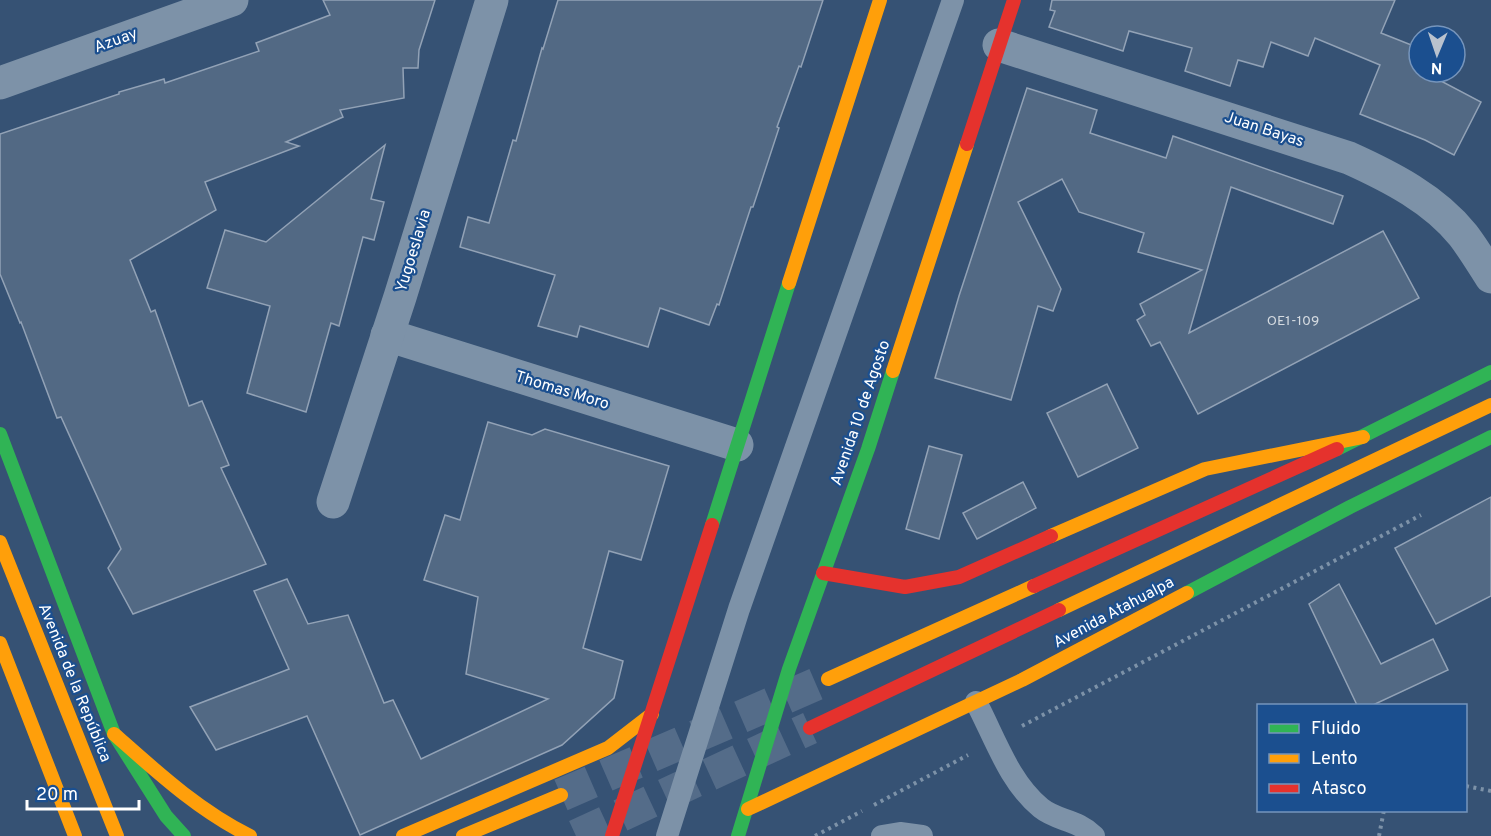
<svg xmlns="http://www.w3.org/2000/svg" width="1491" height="836" viewBox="0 0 1491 836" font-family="Overpass,sans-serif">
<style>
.building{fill:#526984;stroke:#92a2b6;stroke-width:1.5}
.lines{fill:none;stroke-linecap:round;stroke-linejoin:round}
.secondary-tunnel{stroke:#546c89;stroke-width:33;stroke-dasharray:33 16;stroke-linecap:butt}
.path{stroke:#7d92a8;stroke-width:4;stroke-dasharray:3 4.5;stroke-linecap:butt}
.lane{stroke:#7d92a8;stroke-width:22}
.street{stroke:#7d92a8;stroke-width:33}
.fast{stroke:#30b455;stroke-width:14}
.slow{stroke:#ff9f0a;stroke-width:14}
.jam{stroke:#e5322d;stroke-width:14}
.labels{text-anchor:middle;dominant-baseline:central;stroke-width:4.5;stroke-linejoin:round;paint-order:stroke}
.number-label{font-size:14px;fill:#d4dae0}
.street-label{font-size:16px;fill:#fff;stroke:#1b4f8f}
</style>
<rect width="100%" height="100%" fill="#365274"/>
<g class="building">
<path d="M323,0H435L419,50L418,68H403L404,98L340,110L343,117L286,142L299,146L205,182L216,210L130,260L151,312L155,310L189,406L202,401L229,465L221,468L266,564L133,614L108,568L121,549L61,417L57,418L21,322L20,323L0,274V134L119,94V92L164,79L165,83L259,51L256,43L330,15Z"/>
<path d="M558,0H823L801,67L799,66L777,127L779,128L753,207H751L719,305L717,304L709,325L660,308L648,347L580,326L577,337L538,326L555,275L460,247L468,217L489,223L513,140L516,141L542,48L543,49Z"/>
<path d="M1052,0H1395L1381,33L1419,48V72H1424L1481,102L1454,155L1425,140L1360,114L1380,65L1315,38L1308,56L1271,42L1263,67L1238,60L1230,86L1185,71L1192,48L1129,31L1123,51L1049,27L1055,11L1050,10Z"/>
<path d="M1027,88L1097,110L1090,133L1166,158L1173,136L1343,196L1333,224L1231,187L1189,333L1383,231L1419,298L1198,414L1160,342L1151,346L1137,320L1145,315L1140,304L1202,270L1138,252L1144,233L1079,212L1062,179L1018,202L1061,289L1053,311L1038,306L1011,400L935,378L959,296Z"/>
<path d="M385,145L371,199L384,202L374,240L363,237L339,326L331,323L306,412L247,393L270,306L207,288L225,230L266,242Z"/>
<path d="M1107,384L1138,448L1078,477L1047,413Z"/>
<path d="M488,422L532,435L545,429L669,466L641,560L609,551L583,648L623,661L614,698L562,745L360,835L307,716L216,750L190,707L289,669L254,591L287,579L308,624L348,615L384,703L393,700L421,759L548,699L466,674L478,597L424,580L445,515L460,520Z"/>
<path d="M929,446L962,455L939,539L906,529Z"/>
<path d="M1023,482L1036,508L977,539L963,513Z"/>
<path d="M1491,497V596L1436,624L1395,548Z"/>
<path d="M1339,584L1381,664L1433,639L1448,670L1373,705H1357L1309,604Z"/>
</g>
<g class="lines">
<g class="secondary-tunnel">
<path d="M561,795L828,679"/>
<path d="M576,836L810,728"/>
</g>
<g class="path">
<path d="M1022,726L1421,515"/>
<path d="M1466,786L1491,791"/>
<path d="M874,805L968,755"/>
<path d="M815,836L862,811"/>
<path d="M1379,836L1384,810"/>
</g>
<g class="lane">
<path d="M976,702C995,738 1009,782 1041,808C1057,821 1077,819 1094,836"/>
<path d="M667,836L739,609L953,0"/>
<path d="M882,836L900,833L922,836"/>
</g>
<g class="street">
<path d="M999,45L1349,158C1391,177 1434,199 1463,235C1473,248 1482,263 1491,277"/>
<path d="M0,83L232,0"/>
<path d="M387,335L737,445"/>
<path d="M333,502L400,297L492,0"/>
</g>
<g class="fast">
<path d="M0,434L114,734L166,816L184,836"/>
<path d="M1337,449L1491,372"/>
<path d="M712,525L789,283"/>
<path d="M1187,593L1350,507L1491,437"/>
<path d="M738,836L789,669L868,449L893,371"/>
</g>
<g class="slow">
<path d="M789,283L880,0"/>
<path d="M893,371L967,144"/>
<path d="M1051,536L1205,469L1363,437"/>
<path d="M0,542L117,836"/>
<path d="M1059,610L1491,405"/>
<path d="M0,643L75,836"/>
<path d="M828,679L1034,586"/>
<path d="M114,734C157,772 198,810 250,836"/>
<path d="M748,809L1022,680L1187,593"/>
<path d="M403,836L608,748L652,714"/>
<path d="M463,836L561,795"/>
</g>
<g class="jam">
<path d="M967,144L1014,0"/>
<path d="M823,573L905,587L959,577L1051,536"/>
<path d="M1034,586L1337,449"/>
<path d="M810,728L1059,610"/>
<path d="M612,836L712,525"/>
</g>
</g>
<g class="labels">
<g class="number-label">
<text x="1293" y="321">OE1-109</text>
</g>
<g class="street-label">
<text transform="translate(116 41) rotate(-20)">Azuay</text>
<text transform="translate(1264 130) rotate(18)">Juan Bayas</text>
<text transform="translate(414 251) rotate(-73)">Yugoeslavia</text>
<text transform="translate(562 391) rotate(17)">Thomas Moro</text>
<text transform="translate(861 413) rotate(-71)">Avenida 10 de Agosto</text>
<text transform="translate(1114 613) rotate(-28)">Avenida Atahualpa</text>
<text transform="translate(74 683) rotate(68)">Avenida de la República</text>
</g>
</g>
<rect x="1257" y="704" width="210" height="108" fill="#1b4f8f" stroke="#7695bc" stroke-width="1.5"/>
<rect x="1269" y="724" width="30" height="9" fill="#30b455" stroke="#7695bc" stroke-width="1.5"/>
<text x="1311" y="734" font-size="18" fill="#ffffff">Fluido</text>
<rect x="1269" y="754" width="30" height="9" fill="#ff9f0a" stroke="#7695bc" stroke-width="1.5"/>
<text x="1311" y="764" font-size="18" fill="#ffffff">Lento</text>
<rect x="1269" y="784" width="30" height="9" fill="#e5322d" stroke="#7695bc" stroke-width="1.5"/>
<text x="1311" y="794" font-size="18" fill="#ffffff">Atasco</text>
<g transform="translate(1437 54) rotate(182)"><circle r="28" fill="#1b4f8f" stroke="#7695bc" stroke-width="1.5"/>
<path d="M0-4.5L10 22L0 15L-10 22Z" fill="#b9c2ce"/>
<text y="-9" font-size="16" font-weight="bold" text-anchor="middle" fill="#ffffff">N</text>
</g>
<path d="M27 800v9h112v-9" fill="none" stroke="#ffffff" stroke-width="3"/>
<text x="36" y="800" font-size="18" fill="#ffffff" stroke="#1b4f8f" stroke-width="4.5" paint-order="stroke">20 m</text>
</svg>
